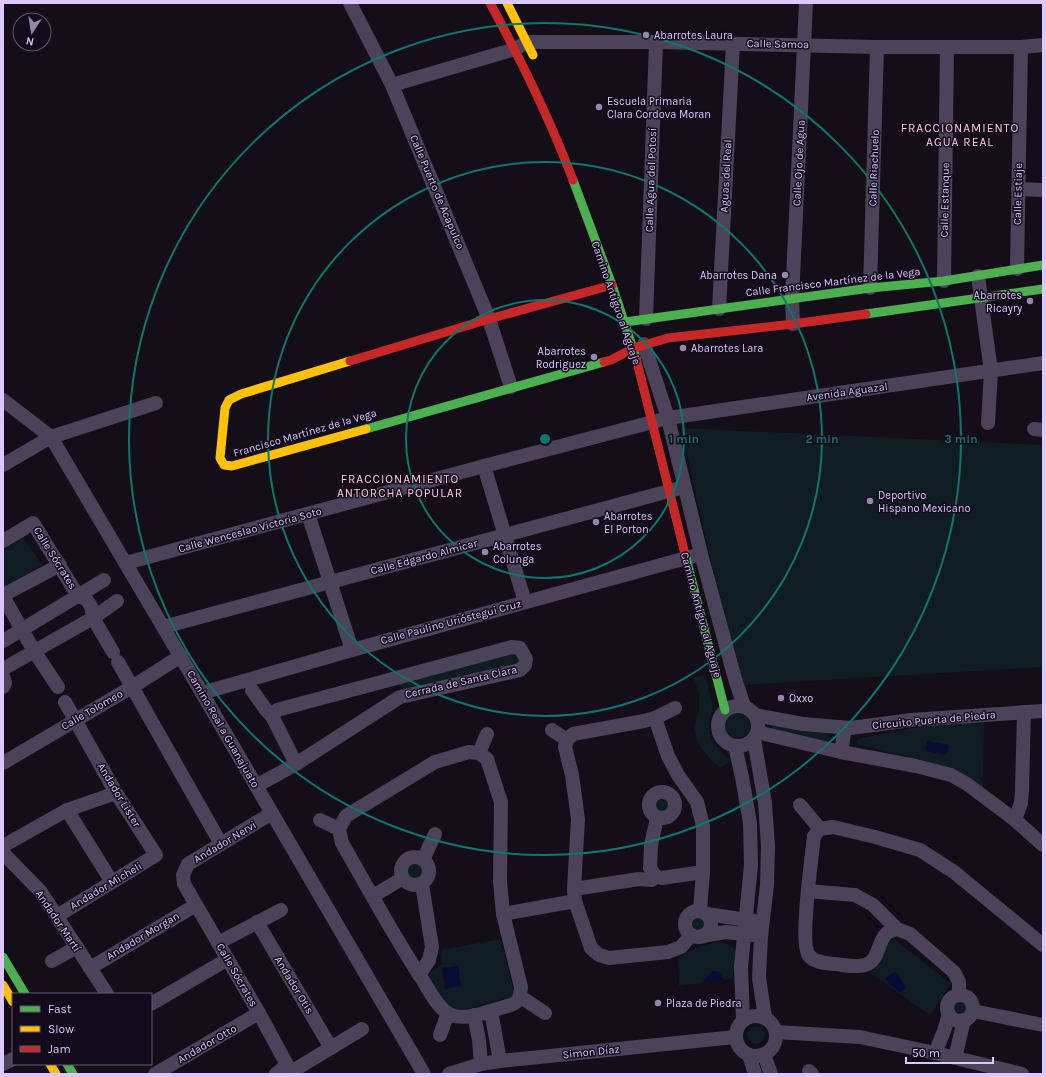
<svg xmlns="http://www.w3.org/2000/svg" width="1046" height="1077" viewBox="0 0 1046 1077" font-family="Karla,sans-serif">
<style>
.green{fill:#0f1d23}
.water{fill:#0a0b34}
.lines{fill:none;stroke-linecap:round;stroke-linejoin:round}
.street{stroke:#4a4359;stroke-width:14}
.fast{stroke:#4caf50;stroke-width:9}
.slow{stroke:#ffc107;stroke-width:9}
.jam{stroke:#c62828;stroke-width:9}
.ring{fill:none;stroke:#0f766e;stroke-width:2}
.poi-dot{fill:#9786ae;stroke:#130b1b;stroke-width:1.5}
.labels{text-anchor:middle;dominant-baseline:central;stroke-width:3;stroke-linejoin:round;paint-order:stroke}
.poi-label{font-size:11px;fill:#dec6fe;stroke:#130b1b;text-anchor:start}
.street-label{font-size:11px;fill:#dec6fe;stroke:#130b1b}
.neighbourhood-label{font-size:12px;letter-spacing:1px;fill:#ffc8da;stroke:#130b1b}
.centre{fill:#0f766e;stroke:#130b1b;stroke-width:2}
.ring-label{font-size:12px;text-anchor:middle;font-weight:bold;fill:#0f766e;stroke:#130b1b;stroke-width:3;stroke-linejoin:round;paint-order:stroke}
</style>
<rect width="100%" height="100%" fill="#130e18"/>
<g class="green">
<path d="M681,428L1043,445V667L743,685L710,557Z"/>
<path d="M23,537L42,565L3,587V551Z"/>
<path d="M513,651L520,665L403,690L398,682Z"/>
<path d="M704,676L707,682L713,706L708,724L709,733L713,743L730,761L721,768C708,758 694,744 695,726C696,722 697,718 698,714C701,700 699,690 693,677Z"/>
<circle cx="737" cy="725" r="13"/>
<path d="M984,721L983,787L963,775L930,762L857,744L856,742L858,739L927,725Z"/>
<path d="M772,723L828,734L830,739L829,742L771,729Z"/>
<circle cx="662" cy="807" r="7"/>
<circle cx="415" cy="872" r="8"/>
<circle cx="698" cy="924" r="9"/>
<path d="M500,939L515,996L453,1013L424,978L442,964L441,950Z"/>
<path d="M894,939L951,984L930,1015L870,973L882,958L886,942Z"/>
<path d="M716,942L728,944L737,952L732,979L679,986L678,958L696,948Z"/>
<path d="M958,1002L964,1004L967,1003L965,1012L960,1015L954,1013C953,1008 953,1005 958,1002Z"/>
<circle cx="756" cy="1035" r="9"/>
</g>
<g class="water">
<path d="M927,741L949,745L947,755L925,751Z"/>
<path d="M458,966L461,986L445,989L442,968Z"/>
<path d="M712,971L719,972L724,980L702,983Z"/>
<path d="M895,972L907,988L900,992L891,986L885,978Z"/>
</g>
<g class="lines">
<g class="street">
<path d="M350,3L392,85L489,319L511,387"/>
<path d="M392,85L515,49L527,42H656L877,47H1021L1043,45"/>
<path d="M1018,189L1043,190"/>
<path d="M1017,269L1021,47"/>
<path d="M978,276L991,371L988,423"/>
<path d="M944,281L947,47"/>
<path d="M870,288L877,47"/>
<path d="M719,309L733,44"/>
<path d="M646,319L656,42"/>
<path d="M793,324L792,299L806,3"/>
<path d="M644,344L668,418L701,554L735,679L744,706"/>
<path d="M3,400L51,437L202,693L424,1074"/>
<path d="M1034,429L1043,430"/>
<path d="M3,465L51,437L156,403"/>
<path d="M484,466L525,602"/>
<path d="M308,514L352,650"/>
<path d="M3,541L33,523L78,596L86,599L91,606L93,618L113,652"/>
<path d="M126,563L484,466L668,418L1043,363"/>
<path d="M3,595L60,565"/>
<path d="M3,596L34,651L58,687"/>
<path d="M163,627L684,487"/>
<path d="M3,641L104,580"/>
<path d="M118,662L221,844"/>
<path d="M3,669L93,618L117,601"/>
<path d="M3,676L5,683L3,687"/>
<path d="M252,690L266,710L272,716"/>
<path d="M202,693L352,650L701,554"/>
<circle cx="738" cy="726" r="20"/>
<path d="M675,708L655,718L644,721L573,734L567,740L565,747L572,775L578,819L574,889L575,901L591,948L599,955L609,958L668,952L681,947L691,935"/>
<path d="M755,715L803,724L851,728L911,720L1043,711"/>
<path d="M272,716L296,764"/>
<path d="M655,718L668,756L678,775L697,802L703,826V872L700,910"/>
<path d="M552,730L567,740"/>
<path d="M757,732L841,752L916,766L951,775L967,784L1015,820L1043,845"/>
<path d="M754,739L765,803L768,846L767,885L761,936L759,978L765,1017"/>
<path d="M735,746L742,777L750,823L751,865L741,967L743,1020"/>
<path d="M469,752L479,753L487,759L501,802L500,881L503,914L521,987C520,1006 513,1004 497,1009C483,1013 462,1022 447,1013C436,1005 429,990 422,979C393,935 368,888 342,843L339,829L346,816L435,762Z"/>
<path d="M841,752L845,728"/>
<path d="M479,753L487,734"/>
<path d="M3,763L132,687L181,656"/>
<path d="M256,786L296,764L400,697L520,670L525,665L526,659L520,648L512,647L277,710L272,716"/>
<circle cx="662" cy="805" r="13"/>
<path d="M800,805L820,829"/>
<path d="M67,810L112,882"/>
<path d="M272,813L188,864L183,875L184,884L259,1013L292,1074"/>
<path d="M320,820L339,829"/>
<path d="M1015,820L1021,803L1022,791L1024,712"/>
<path d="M3,846L67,810L116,793"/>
<path d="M3,853L41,892L107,994"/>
<circle cx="415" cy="871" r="14"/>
<path d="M423,860L435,834"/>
<path d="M655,876L650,868L651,845L657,818"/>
<path d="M655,876L662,878L703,872"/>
<path d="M574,889L639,879L652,880"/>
<path d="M808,891L855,895L873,905L897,929"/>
<path d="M373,896L403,878"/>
<circle cx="698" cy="924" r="13"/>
<path d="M503,914L575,901"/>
<path d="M707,914L754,921"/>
<path d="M57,916L156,855L116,793L65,702"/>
<path d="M257,922L331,1048"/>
<path d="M702,936L726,932L753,935"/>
<path d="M218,943L281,910"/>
<path d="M52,961L77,947"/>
<path d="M90,968L196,905"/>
<path d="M419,975L429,960L432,947L422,884"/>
<path d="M959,994V982L954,972L910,934L897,929C894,930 889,931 886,934C877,943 879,961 865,965C856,968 845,965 835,964C826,963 813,963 808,954C800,939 812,856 814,836L820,829L833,827L875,837L920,850L954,872L1043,945"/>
<circle cx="960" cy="1008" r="13"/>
<path d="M521,997L545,1013"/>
<path d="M151,1004L228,959"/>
<path d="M491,1011L500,1061"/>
<path d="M973,1011L1043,1025"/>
<path d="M474,1015L479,1040L481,1064"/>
<circle cx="756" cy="1036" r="20"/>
<path d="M776,1032L860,1037L935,1053L1022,1074"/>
<path d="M440,1035L448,1013"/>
<path d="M935,1053L944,1031L949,1014"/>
<path d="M764,1054L771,1074"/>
<path d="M749,1055L755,1074"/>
<path d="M955,1058L964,1020"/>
<path d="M3,1064L13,1059"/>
<path d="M809,1071L812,1074"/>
<path d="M291,1072L362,1029"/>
<path d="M155,1074L259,1013"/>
<path d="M276,1074L287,1065"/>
<path d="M449,1074L481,1064L500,1061L735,1037"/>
</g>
<g class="fast">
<path d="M573,180L612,285L636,358"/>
<path d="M866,314L1043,289"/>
<path d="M625,322L870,288L944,281L1043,265"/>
<path d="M366,429L604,362"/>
<path d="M685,554L725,710"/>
<path d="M3,957L25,994"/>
<path d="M67,1064L73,1074"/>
</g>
<g class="slow">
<path d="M507,3L533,55"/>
<path d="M350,361L241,394L229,400L225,408L220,458L224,465L232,466L366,429"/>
<path d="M3,985L13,1002"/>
<path d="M50,1064L56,1074"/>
</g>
<g class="jam">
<path d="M490,3C521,60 550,119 573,180"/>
<path d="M636,358L685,554"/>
<path d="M350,361L489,319L612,285"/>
<path d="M604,362L611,360L634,348L668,338L793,324L866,314"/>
</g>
</g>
<g class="ring">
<circle cx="545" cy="439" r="139"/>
<circle cx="545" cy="439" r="277"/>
<circle cx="545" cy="439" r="416"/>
</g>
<g class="poi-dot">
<circle cx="646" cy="35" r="4"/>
<circle cx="599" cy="107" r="4"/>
<circle cx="785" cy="275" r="4"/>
<circle cx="1030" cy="301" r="4"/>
<circle cx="683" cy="348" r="4"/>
<circle cx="594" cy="357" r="4"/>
<circle cx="870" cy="501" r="4"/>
<circle cx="596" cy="522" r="4"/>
<circle cx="485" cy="552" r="4"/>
<circle cx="781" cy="698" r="4"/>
<circle cx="658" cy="1003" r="4"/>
</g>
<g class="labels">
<g class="poi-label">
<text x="654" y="35">Abarrotes Laura</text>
<text x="607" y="101">Escuela Primaria<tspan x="607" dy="13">Clara Cordova Moran</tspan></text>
<text x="777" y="275" text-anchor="end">Abarrotes Dana</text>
<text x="1022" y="295" text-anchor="end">Abarrotes<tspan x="1022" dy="13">Ricayry</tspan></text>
<text x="691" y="348">Abarrotes Lara</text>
<text x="586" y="351" text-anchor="end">Abarrotes<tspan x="586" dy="13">Rodriguez</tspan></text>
<text x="878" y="495">Deportivo<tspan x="878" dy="13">Hispano Mexicano</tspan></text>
<text x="604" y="516">Abarrotes<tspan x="604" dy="13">El Porton</tspan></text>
<text x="493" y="546">Abarrotes<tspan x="493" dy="13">Colunga</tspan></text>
<text x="789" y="698">Oxxo</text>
<text x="666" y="1003">Plaza de Piedra</text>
</g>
<g class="street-label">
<text transform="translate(778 44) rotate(1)">Calle Samoa</text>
<text transform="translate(799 163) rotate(-87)">Calle Ojo de Agua</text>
<text transform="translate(874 168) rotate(-88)">Calle Riachuelo</text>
<text transform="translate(726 176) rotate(-87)">Aguas del Real</text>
<text transform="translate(651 180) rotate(-88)">Calle Agua del Potosí</text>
<text transform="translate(437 192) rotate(67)">Calle Puerto de Acapulco</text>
<text transform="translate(1018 194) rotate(-89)">Calle Estiaje</text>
<text transform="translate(945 200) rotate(-89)">Calle Estanque</text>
<text transform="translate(833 282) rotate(-7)">Calle Francisco Martínez de la Vega</text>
<text transform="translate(616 303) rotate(71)">Camino Antiguo al Aguaje</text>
<text transform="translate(847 392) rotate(-8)">Avenida Aguazal</text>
<text transform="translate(305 433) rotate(-16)">Francisco Martínez de la Vega</text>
<text transform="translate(250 530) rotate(-15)">Calle Wenceslao Victoria Soto</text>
<text transform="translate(424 557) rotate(-15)">Calle Edgardo Almicar</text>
<text transform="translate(55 558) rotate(58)">Calle Sócrates</text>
<text transform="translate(701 615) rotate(75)">Camino Antiguo al Aguaje</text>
<text transform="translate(451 622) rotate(-15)">Calle Paulino Urióstegui Cruz</text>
<text transform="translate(461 682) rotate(-13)">Cerrada de Santa Clara</text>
<text transform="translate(92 710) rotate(-30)">Calle Tolomeo</text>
<text transform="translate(934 720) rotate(-5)">Circuito Puerta de Piedra</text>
<text transform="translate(223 729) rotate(60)">Camino Real a Guanajuato</text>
<text transform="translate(119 795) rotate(59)">Andador Lister</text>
<text transform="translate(225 842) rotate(-31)">Andador Nervi</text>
<text transform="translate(106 886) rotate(-31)">Andador Micheli</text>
<text transform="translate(58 921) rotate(56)">Andador Martí</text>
<text transform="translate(143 936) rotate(-31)">Andador Morgan</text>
<text transform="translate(237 975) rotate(60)">Calle Sócrates</text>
<text transform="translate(294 985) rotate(59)">Andador Otis</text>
<text transform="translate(207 1044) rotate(-30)">Andador Otto</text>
<text transform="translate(591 1052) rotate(-6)">Simon Díaz</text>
</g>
<g class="neighbourhood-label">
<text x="960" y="128">FRACCIONAMIENTO<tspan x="960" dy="14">AGUA REAL</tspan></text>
<text x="400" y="479">FRACCIONAMIENTO<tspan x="400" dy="14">ANTORCHA POPULAR</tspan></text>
</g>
</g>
<circle cx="545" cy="439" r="6" class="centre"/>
<g class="ring-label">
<text x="684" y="443">1 min</text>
<text x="822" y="443">2 min</text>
<text x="961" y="443">3 min</text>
</g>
<rect width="1046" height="1077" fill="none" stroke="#dec6fe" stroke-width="8"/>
<rect x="12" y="993" width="140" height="72" fill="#130b1b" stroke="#645676"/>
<rect x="20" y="1006" width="20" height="6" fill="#4caf50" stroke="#645676"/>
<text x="48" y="1013" font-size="12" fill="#dec6fe">Fast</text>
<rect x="20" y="1026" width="20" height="6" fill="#ffc107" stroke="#645676"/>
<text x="48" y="1033" font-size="12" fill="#dec6fe">Slow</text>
<rect x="20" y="1046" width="20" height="6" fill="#c62828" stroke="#645676"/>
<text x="48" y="1053" font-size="12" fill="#dec6fe">Jam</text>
<g transform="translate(32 32) rotate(192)"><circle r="19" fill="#130b1b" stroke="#645676"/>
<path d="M0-3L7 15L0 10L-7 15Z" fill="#9786ae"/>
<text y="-6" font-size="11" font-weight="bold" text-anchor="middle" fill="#dec6fe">N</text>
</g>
<path d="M906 1057v6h87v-6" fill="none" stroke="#dec6fe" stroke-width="2"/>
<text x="912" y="1057" font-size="12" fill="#dec6fe" stroke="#130b1b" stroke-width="3" paint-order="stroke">50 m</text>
</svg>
